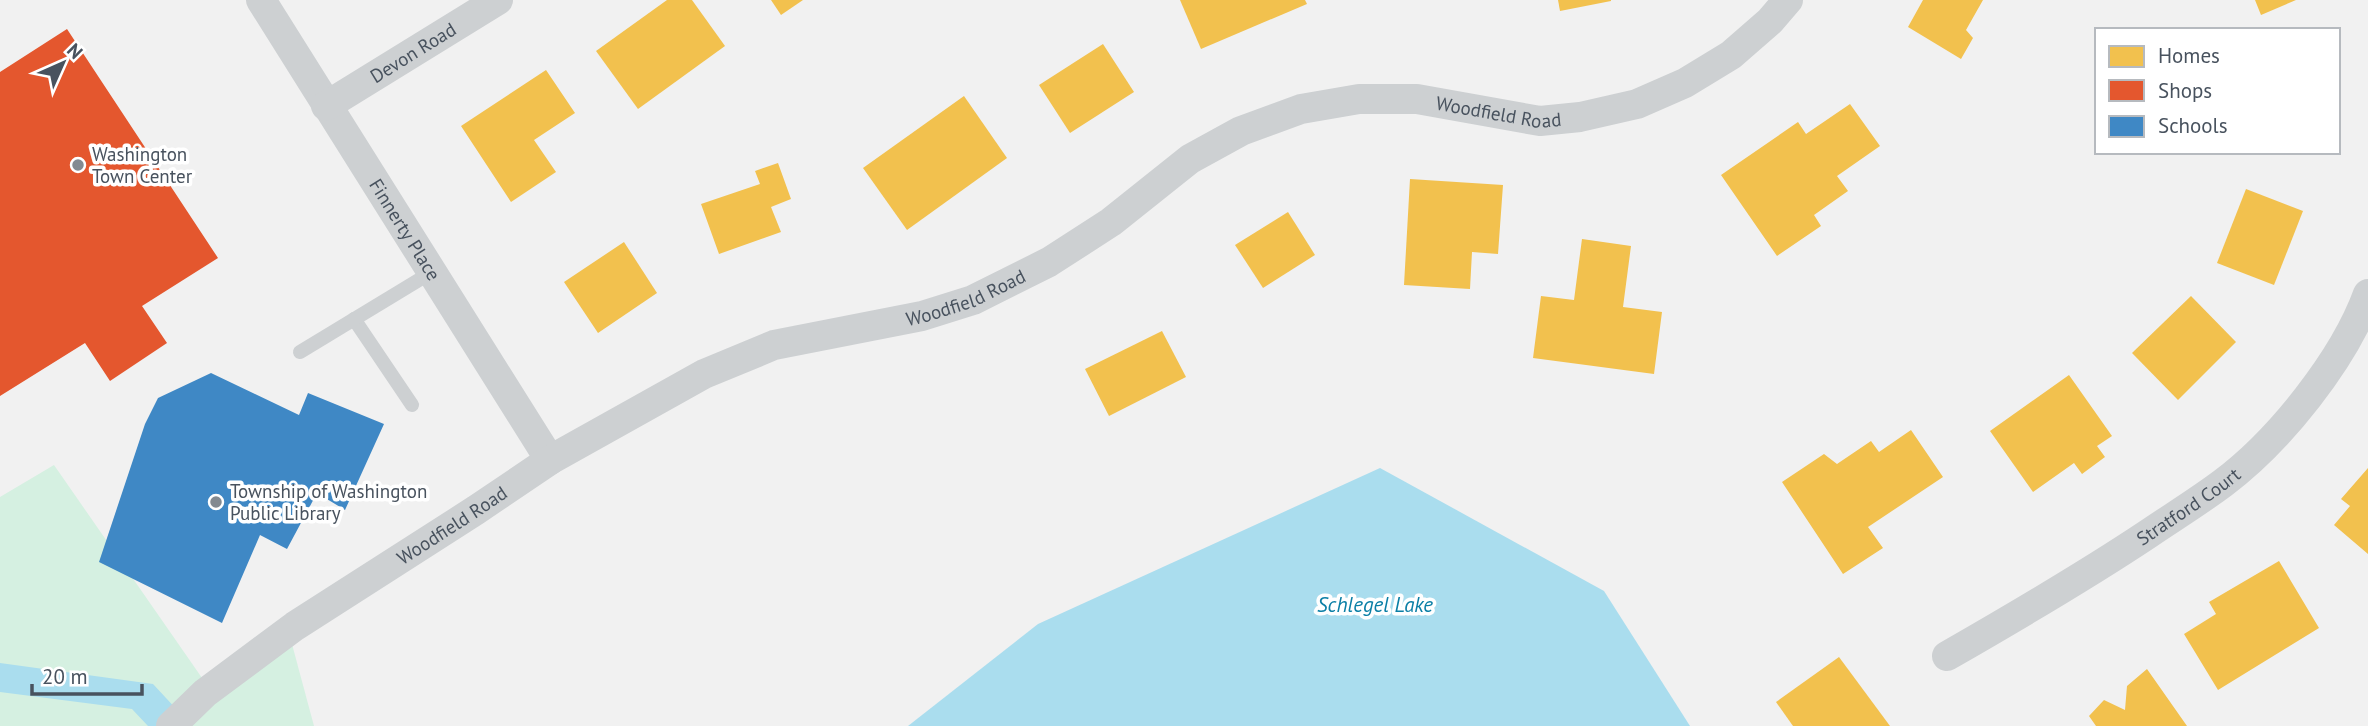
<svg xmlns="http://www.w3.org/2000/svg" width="2368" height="726" viewBox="0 0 2368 726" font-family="'PT Sans',sans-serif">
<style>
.green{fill:#d5f0e1}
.water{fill:#ade}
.homes{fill:#f2c14e}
.shops{fill:#e4572e}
.schools{fill:#3f88c5}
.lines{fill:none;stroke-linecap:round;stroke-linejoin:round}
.service{stroke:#cdd0d2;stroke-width:14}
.minor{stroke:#cdd0d2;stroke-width:30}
.poi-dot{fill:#838a91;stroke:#fff;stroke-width:2.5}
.labels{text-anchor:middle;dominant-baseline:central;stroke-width:7;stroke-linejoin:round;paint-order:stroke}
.street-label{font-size:19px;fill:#48525e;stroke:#fff}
.poi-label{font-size:19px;fill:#48525e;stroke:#fff;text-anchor:start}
.water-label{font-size:21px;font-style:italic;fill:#0b7fa6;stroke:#fff}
</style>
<rect width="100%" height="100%" fill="#f1f1f1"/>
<path class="green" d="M54,465L209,688L289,633L314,726H0V497Z"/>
<g class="water">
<path d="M1380,468L1604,591L1690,726H908L1038,624Z"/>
<path d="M0,663L153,684L192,726H148L132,709L0,692Z"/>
</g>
<g class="homes">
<path d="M667,0H692L725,46L638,109L596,51Z"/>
<path d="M771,0H803L781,15Z"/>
<path d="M1180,0H1305L1307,4L1201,49Z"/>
<path d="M1558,0H1611V1L1560,11Z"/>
<path d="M1923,0H1983L1966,30L1973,38L1961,59L1908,27Z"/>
<path d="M2255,0H2296L2261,15Z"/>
<path d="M1103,44L1134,92L1070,133L1039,85Z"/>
<path d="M546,70L575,113L534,140L556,172L511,202L461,126Z"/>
<path d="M964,96L1007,158L907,230L863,168Z"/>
<path d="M1850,104L1880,146L1837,176L1848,191L1814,215L1821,226L1777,256L1721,175L1798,122L1806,134Z"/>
<path d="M778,163L791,199L771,207L781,232L719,254L701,204L760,184L755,171Z"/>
<path d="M1410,179L1503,185L1498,254L1472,252L1470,289L1404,285Z"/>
<path d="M2246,189L2303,211L2274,285L2217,263Z"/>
<path d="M1288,212L1315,255L1263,288L1235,245Z"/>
<path d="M1582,239L1631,246L1623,307L1662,312L1654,374L1533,358L1541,296L1574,300Z"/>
<path d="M624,242L657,293L598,333L564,282Z"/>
<path d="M2191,296L2236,342L2178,400L2132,353Z"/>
<path d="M1162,331L1186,377L1109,416L1085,369Z"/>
<path d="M2069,375L2112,436L2097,446L2105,457L2082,474L2074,463L2033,492L1990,431Z"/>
<path d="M1911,430L1943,477L1868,527L1883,548L1843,574L1782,482L1824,454L1837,464L1871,441L1879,452Z"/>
<path d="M2368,468V554L2334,525L2350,506L2341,499Z"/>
<path d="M2279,561L2319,628L2218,690L2184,634L2216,614L2209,602Z"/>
<path d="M1839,657L1890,726H1793L1776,702Z"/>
<path d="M2147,669L2187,726H2096L2089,716L2104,700L2125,710L2127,686Z"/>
</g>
<path class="shops" d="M67,29L218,258L142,306L167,343L110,381L85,343L0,396V72Z"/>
<path class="schools" d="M211,373L299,415L308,393L384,424L345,510L317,493L287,549L260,535L222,623L99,562L145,424L158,398Z"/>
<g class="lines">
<g class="service">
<path d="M354,319L412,405"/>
<path d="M300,352L432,272"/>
</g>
<g class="minor">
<path id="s1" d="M261,0L550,460"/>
<path id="s2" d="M326,106L498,0"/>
<path id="s3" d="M1947,656C2015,617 2082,578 2148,534C2173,517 2199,501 2223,483C2279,441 2344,360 2368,294"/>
<path id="s4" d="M171,726L205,693L295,626L476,510L550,460L704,374L774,345L922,316L973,300L1049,262L1111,222L1190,159L1241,131L1301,109L1359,99H1417L1540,121L1580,117L1637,104L1685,83L1731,55L1770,21L1788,0"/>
</g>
</g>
<g class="poi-dot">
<circle cx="78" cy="165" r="7"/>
<circle cx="216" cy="502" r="7"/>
</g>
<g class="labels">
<g class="street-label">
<text stroke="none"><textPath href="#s2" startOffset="102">Devon Road</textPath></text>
<text stroke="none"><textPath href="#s4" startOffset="1502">Woodfield Road</textPath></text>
<text stroke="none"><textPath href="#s1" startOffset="271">Finnerty Place</textPath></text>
<text stroke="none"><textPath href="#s4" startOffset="914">Woodfield Road</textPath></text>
<text stroke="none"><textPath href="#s3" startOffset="284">Stratford Court</textPath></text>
<text stroke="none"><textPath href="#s4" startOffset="346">Woodfield Road</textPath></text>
</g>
<g class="poi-label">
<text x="92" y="154">Washington<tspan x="92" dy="22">Town Center</tspan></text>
<text x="230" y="491">Township of Washington<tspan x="230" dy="22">Public Library</tspan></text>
</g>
<g class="water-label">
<text x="1375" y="604">Schlegel Lake</text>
</g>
</g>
<rect x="2095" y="28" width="245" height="126" fill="#ffffff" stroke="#b6babf" stroke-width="2"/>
<rect x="2109" y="46" width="35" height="21" fill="#f2c14e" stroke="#b6babf" stroke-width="2"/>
<text x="2158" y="63" font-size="21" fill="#48525e">Homes</text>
<rect x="2109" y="80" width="35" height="21" fill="#e4572e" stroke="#b6babf" stroke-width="2"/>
<text x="2158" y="98" font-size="21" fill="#48525e">Shops</text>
<rect x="2109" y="116" width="35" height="21" fill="#3f88c5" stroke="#b6babf" stroke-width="2"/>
<text x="2158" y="133" font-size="21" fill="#48525e">Schools</text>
<g transform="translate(63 63) rotate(45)" stroke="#ffffff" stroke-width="5" paint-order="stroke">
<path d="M0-5L12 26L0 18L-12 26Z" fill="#48525e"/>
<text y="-10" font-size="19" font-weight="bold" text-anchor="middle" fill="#48525e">N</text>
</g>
<path d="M32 684v10h110v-10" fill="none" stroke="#48525e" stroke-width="3.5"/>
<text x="42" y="684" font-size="21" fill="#48525e" stroke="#ffffff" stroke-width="5" paint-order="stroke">20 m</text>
</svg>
